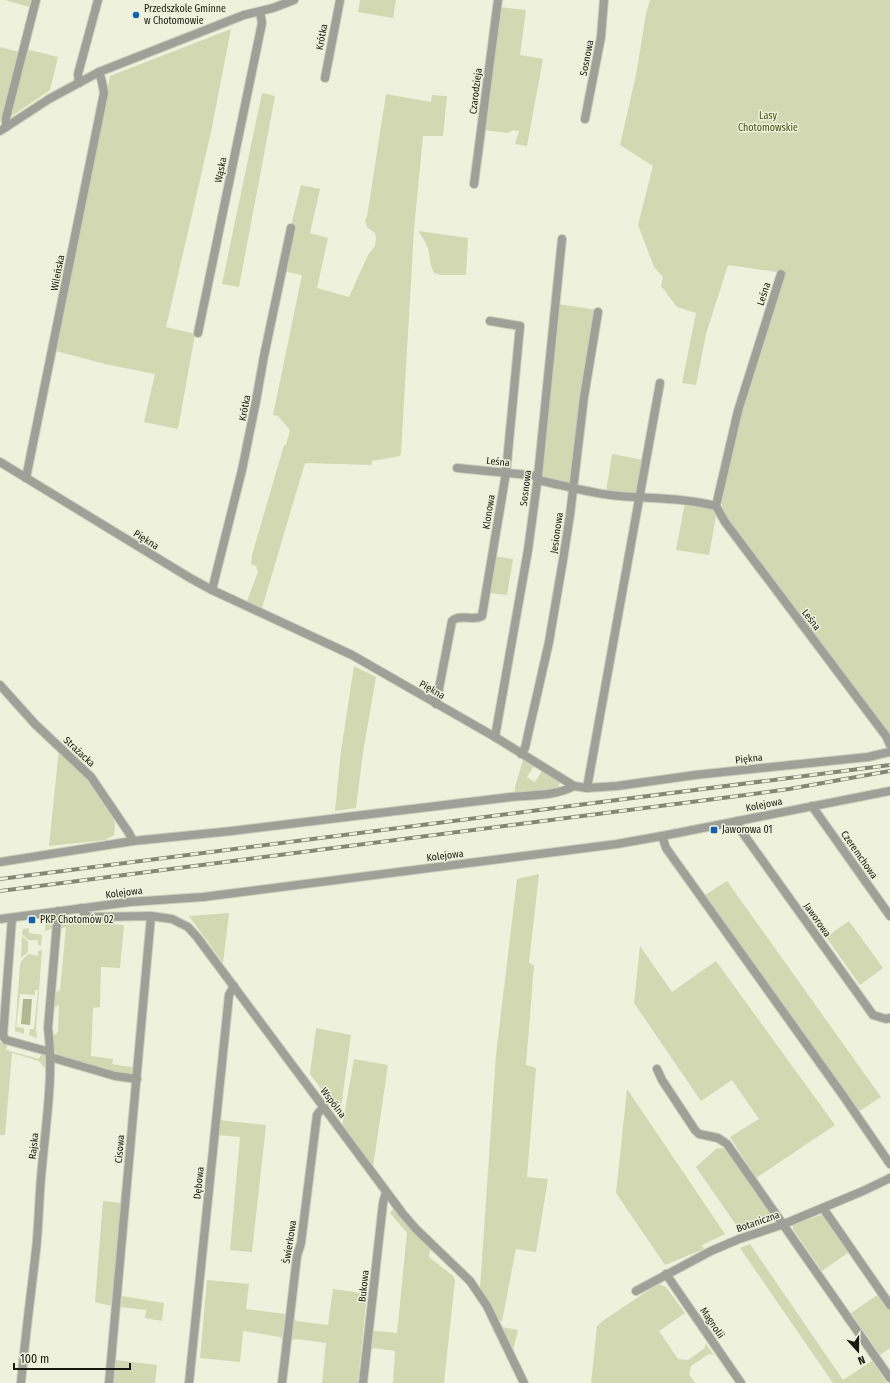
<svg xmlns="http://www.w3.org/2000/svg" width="890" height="1383" viewBox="0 0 890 1383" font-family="'Fira Sans Condensed',sans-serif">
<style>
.green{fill:#d1d8b2}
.water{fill:#b1b890}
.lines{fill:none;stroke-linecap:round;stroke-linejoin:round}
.minor-casing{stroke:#cccfbc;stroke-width:10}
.minor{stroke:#9fa198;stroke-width:8}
.rail-casing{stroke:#848778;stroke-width:4}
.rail{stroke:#eef2dc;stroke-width:2.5;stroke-dasharray:8;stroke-linecap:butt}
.poi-dot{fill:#155fae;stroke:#eef2dc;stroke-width:1.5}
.labels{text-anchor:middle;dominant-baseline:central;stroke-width:3;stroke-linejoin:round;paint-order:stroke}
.poi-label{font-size:10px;fill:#181a12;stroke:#eef2dc;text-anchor:start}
.street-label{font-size:10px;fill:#181a12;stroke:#eef2dc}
.park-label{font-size:10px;fill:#474e0b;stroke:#eef2dc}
</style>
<rect width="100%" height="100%" fill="#eef2dc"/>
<g class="green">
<path d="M5,0H31L29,7Z"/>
<path d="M360,0H396L393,18L358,12Z"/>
<path d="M650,0H890V735L729,523L723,510L721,499L744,403L784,274L777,272L728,265L706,334L696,385L682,383L696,313L677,307L661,286L663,277L654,267L638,225L653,166L620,145L636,75L646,14Z"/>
<path d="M500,7L526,10L520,55L543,59L527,146L515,144L519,131L513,130L508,133L483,130Z"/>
<path d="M231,29L211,132L166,327L195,334L178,429L144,422L155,374L105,364L56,351L110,76Z"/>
<path d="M0,47L19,52L0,124Z"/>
<path d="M26,49L58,57L50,90L9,118Z"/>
<path d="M262,93L275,96L239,287L222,284Z"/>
<path d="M386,94L431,102L432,95L447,96L443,136H423L414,230L401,453L400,456L372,461L371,465L305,463L262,608L247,601L258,572L256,566L251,564L252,555L284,445H286L290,430L278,416L273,415L302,275L283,271L291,226L301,185L320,189L310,233L328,238L317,288L349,297L368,255L375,246L376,238L375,233L367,227L365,220L367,217Z"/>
<path d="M418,231L468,238L466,275H441L434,273C430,265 430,257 428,248C426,242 422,237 418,231Z"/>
<path d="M558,304L597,310L570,485L540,479Z"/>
<path d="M612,454L643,460L637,491L633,494L606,492Z"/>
<path d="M685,503L711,507L716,516L709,555L676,550Z"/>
<path d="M494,556L513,559L507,595L488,593Z"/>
<path d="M354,666L376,677L363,752L356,808L335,811L341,751Z"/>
<path d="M59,749L88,781L112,815L115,823L114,835L105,840L49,846Z"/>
<path d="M523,760L534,766L527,777L535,782L542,771L560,782L558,789L555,791L517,793L515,792V787Z"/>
<path d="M539,874L529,963L534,965L526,1065L536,1068L527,1177L548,1179L536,1252L516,1249L502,1321L499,1320L480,1288L496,1055L517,879Z"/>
<path d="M727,881L881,1097L858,1112L705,895Z"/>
<path d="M229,913L223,963L189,916Z"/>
<path d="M63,916H70L98,923L124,925L120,968L101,967L100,1007L93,1008L91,1056L113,1059L112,1064L136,1068L134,1073L130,1075L105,1071V1068C96,1067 58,1059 54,1051C53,1048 53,1040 53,1036L58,1032L59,1005L53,1008L54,993L60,990L66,927L60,929L61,921Z"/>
<path d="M52,919L53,928L45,931L46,920Z"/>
<path d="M849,921L883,968L860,985L826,937Z"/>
<path d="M29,928V933L42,935L41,946L38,945V940H28L22,934L23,929Z"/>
<path d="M22,936L28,942V952L21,958Z"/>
<path d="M640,946L672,992L716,961L835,1125L756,1178L730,1137L759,1119L732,1080L701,1101L634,1003Z"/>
<path d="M42,950L36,1029L37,1038L29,1035L30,1029H34L38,990H35V995L20,994L16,1027L24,1028V1034L15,1031L20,965L22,960L28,954L38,956V951Z"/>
<path d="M316,1028L351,1035L340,1114L310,1074Z"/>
<path d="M0,1042L6,1044L7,1046L6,1050L39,1059L41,1055L43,1054L46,1058V1068H45L39,1061L12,1053L5,1135H0Z"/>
<path d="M354,1059L388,1065L373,1167L342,1127Z"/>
<path d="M627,1089L725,1234L702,1245L704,1249L665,1265L616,1193Z"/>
<path d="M218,1120L266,1125L252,1252L230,1250L240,1137L217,1135Z"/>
<path d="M721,1148L725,1149L772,1215L769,1221L741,1232L696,1167L716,1149Z"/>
<path d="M103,1201L121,1203L112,1306L95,1302Z"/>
<path d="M394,1208L430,1249L429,1257L453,1276L455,1280L444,1383H393L395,1351L374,1348L370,1350L372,1328L375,1331L397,1333L407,1233L390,1213Z"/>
<path d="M823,1214L849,1252L822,1271L793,1229V1225Z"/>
<path d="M750,1244L843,1380L872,1361L887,1383H833L740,1248Z"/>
<path d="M207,1280L249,1284L246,1309L285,1314L282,1339L280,1337L243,1331L240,1362L200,1358Z"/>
<path d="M658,1284L666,1287L685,1313L659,1331L678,1359L688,1360L705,1348V1343L714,1355L709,1354L691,1366L689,1374L695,1383H591L597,1326L604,1320Z"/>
<path d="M333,1289L367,1294L358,1383H322L326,1343L297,1339L290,1340L292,1321L294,1318L296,1321L328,1325Z"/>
<path d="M879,1294L890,1311V1348L880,1355L851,1313Z"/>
<path d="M122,1296L164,1303L162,1321L145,1318L146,1310L121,1307Z"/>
<path d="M501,1327L518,1330L513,1351Z"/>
<path d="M115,1360L157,1365L155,1383H113Z"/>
</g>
<path class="water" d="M23,999H32L30,1025L21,1024Z"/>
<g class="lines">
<g class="minor-casing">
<g id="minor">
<path d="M325,78L340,0"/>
<path d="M79,83L78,74L98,0"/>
<path d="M585,119L601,37L604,0"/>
<path d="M6,127V118L36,0"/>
<path d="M0,131L49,99L99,72L244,15L273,8L294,0"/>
<path d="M474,184L498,0"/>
<path d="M198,333L262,23L260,12"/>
<path d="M0,462L190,578L212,590L352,655L495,737L574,786L587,788L617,786L695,775L868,757L890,752"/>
<path d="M457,468L538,476"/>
<path d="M26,478L104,93L102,82L99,72"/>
<path d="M538,480C562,485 585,492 610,495C645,499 682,497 716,506L725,522L886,736L890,745"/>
<path d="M716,506L738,411L781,274"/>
<path d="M212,590L242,470L256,401L264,356L291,228"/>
<path d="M0,685L35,724L91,777L129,833L133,841"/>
<path d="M436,704L452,621C461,613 473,622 482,616L506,473L520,326L490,321"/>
<path d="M495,737L528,550L538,476L562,239"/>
<path d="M521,754L525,748L527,739L549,642L563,560L570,515L584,397L598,312"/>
<path d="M587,788L660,383"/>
<path d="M812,806L890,916"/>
<path d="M737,821L742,832L873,1015L886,1019L890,1018"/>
<path d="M662,836L666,848L842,1094L890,1164"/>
<path d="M0,862L133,841L232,831L511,797C532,795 556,796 574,786"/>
<path d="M81,908L85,915L91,917L151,916L172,919L188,927L197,937L403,1214L416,1229L470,1281L487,1306L524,1383"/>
<path d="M0,919L130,902L203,897L617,844L662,836L890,791"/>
<path d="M3,1036L12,918"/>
<path d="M3,1036L6,1040L50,1052"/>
<path d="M50,1057L115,1076L137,1079"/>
<path d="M657,1069L662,1080L695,1130L699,1134L718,1138L727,1144L890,1378"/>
<path d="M823,1208L890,1305"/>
<path d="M666,1274L741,1383"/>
<path d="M636,1291L711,1251L739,1239L784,1224L863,1191L890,1178"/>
<path d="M21,1383C25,1338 31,1294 36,1250C39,1222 39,1195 42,1167C46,1122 54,1074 48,1028L58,911"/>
<path d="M109,1383L151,916"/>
<path d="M189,1383L229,995L234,986"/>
<path d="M282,1383L297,1256L301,1243L317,1115L319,1112L324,1107"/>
<path d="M363,1383L383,1203L386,1192"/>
</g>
</g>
<use href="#minor" class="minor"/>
<g class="rail-casing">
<g id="rail">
<path d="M0,879L890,765"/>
<path d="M0,891L738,796L789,789L890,771"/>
</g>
</g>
<use href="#rail" class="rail"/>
</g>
<g class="poi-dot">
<circle cx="136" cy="15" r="4"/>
<rect x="710" y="826" width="8" height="8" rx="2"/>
<rect x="28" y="916" width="8" height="8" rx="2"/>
</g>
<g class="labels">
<g class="poi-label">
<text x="144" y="9">Przedszkole Gminne<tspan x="144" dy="12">w Chotomowie</tspan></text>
<text x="722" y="830">Jaworowa 01</text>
<text x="40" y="920">PKP Chotomów 02</text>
</g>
<g class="street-label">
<text transform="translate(322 37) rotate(-79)">Krótka</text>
<text transform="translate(587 58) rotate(-79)">Sosnowa</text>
<text transform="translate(476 91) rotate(-83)">Czarodzieja</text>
<text transform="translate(221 170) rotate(-78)">Wąska</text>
<text transform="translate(58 273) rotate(-79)">Wileńska</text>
<text transform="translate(764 294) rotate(-72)">Leśna</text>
<text transform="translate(245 408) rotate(-79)">Krótka</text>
<text transform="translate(498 462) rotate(6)">Leśna</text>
<text transform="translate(526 488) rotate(-83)">Sosnowa</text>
<text transform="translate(489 512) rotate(-81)">Klonowa</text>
<text transform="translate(557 533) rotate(-82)">Jesionowa</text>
<text transform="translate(146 540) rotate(32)">Piękna</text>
<text transform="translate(811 620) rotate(53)">Leśna</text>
<text transform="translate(432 690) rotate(30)">Piękna</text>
<text transform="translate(79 752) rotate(43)">Strażacka</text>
<text transform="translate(749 759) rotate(-6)">Piękna</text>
<text transform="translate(764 805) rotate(-11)">Kolejowa</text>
<text transform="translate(859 855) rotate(55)">Czeremchowa</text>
<text transform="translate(445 856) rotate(-7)">Kolejowa</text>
<text transform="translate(124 893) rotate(-7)">Kolejowa</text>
<text transform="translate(817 920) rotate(55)">Jaworowa</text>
<text transform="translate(333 1103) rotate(53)">Wspólna</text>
<text transform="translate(34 1146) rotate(-84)">Rajska</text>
<text transform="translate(120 1149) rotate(-85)">Cisowa</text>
<text transform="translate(199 1183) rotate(-84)">Dębowa</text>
<text transform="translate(758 1222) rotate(-19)">Botaniczna</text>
<text transform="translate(290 1242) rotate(-81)">Świerkowa</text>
<text transform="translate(364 1286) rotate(-84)">Bukowa</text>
<text transform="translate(712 1323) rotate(56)">Magnolii</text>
</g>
<g class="park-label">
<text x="768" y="116">Lasy<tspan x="768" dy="12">Chotomowskie</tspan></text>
</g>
</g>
<g transform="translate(858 1351) rotate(159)" stroke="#eef2dc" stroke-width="3" paint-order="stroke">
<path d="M0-3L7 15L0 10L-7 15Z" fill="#181a12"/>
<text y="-6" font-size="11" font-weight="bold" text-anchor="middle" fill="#181a12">N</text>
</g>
<path d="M14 1363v6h116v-6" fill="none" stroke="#181a12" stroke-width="2"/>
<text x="20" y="1363" font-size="12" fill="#181a12" stroke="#eef2dc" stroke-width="3" paint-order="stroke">100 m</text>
</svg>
